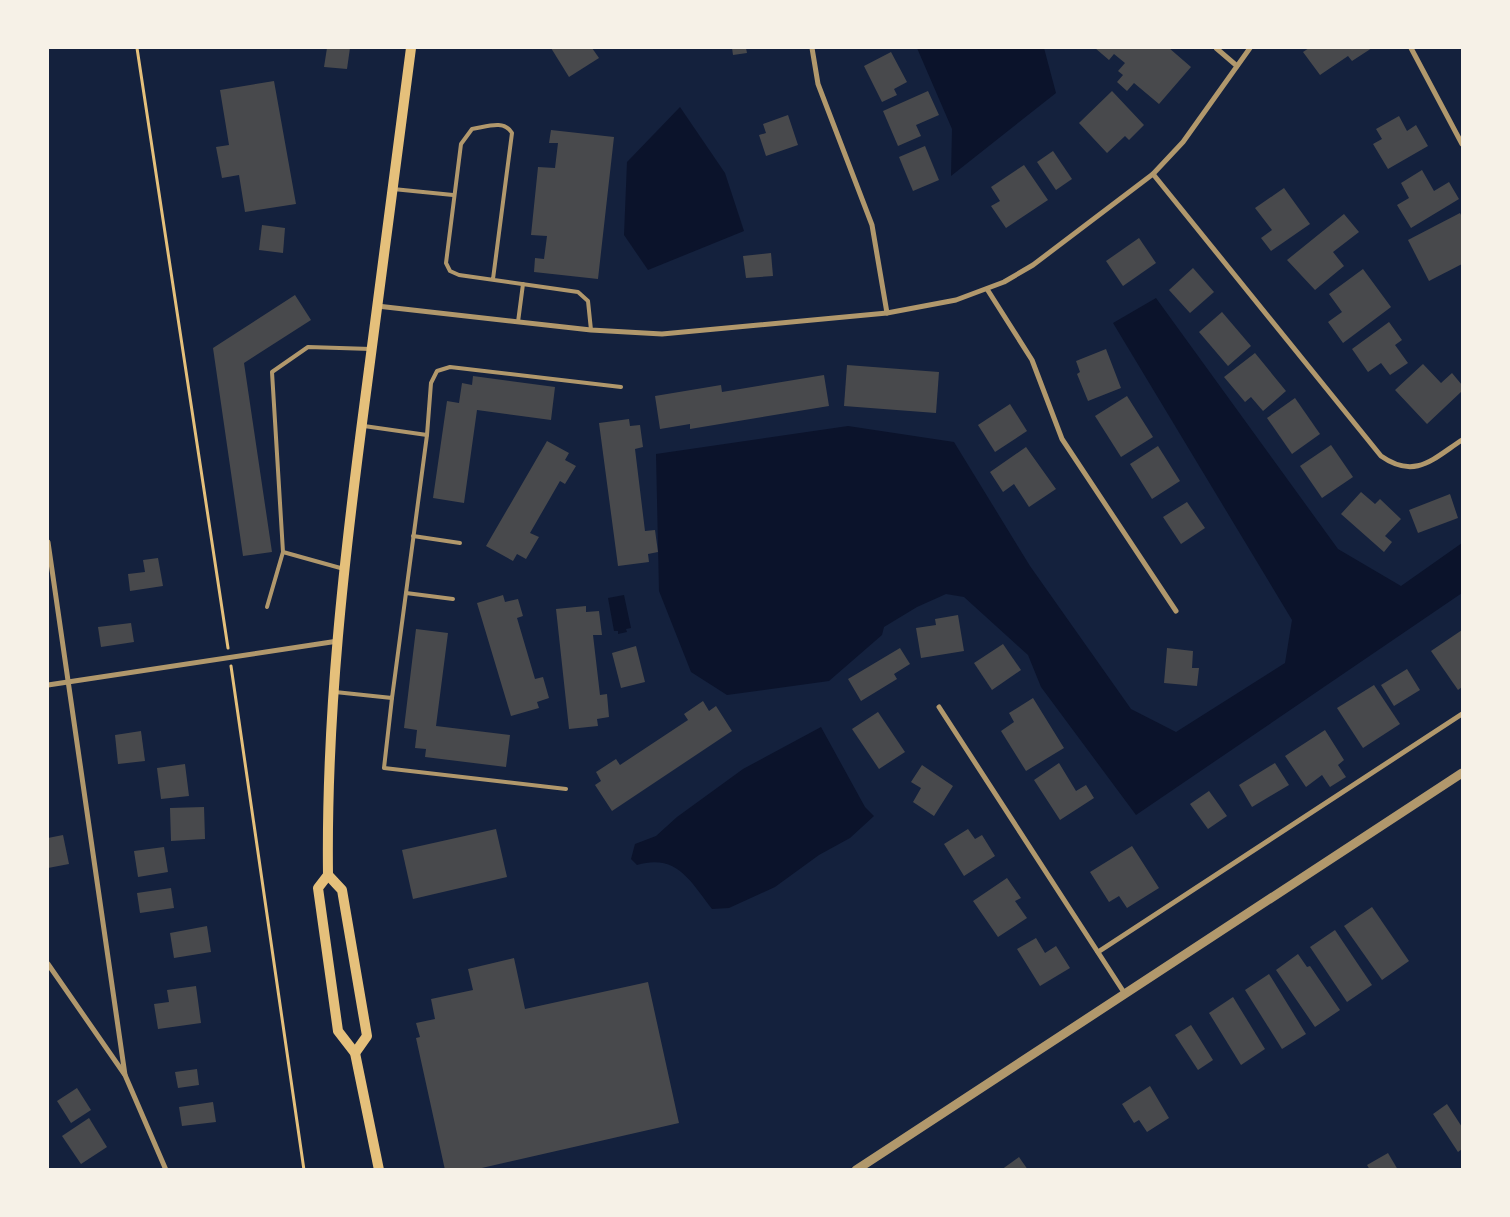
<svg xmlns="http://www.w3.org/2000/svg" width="1510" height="1217" viewBox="0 0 1510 1217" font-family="'Titillium Web',sans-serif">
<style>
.water{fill:#0b132b}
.building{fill:#48494c}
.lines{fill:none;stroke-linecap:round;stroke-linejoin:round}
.path{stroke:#e5c07b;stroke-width:3}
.service{stroke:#b1986c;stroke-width:4}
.minor{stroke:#b1986c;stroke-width:5}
.tertiary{stroke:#b1986c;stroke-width:9}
.secondary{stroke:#e5c07b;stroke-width:10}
</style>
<rect width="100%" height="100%" fill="#14213d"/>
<g class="water">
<path d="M917,48H1044L1056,93L951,176L952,129Z"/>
<path d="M680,107L725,173L744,231L648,270L624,235L627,162Z"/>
<path d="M1156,298L1338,549L1401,586L1462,543V593L1136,815L1041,687L1028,655L964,597L946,594L917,607L884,627L882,635L829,681L727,695L691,672L659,591L656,454L848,426L954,442L1030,566L1131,709L1176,732L1285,663L1292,620L1113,323Z"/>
<path d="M624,595L631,628L626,629L627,632L618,634V631H614L608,598Z"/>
<path d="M821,727L865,807L874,816L850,838L819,855L775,887L729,908L712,909C691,882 677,853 637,865L631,859L635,844L656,836L677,817L743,769Z"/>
</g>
<g class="building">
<path d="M327,48H350L347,69L324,67Z"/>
<path d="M551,48H592L599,58L569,77Z"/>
<path d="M732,48H746L747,53L733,55Z"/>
<path d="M1095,48H1169L1191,67L1159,104L1134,83L1127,91L1117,82L1123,75L1118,71L1125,63L1114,54L1109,60Z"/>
<path d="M1309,48H1372L1352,61L1348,56L1320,75L1303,52Z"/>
<path d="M891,52L907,82L894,89L897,95L882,102L864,66Z"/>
<path d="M274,81L296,204L245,212L239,175L222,178L216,147L229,145L220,90Z"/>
<path d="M928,91L939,115L916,125L921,136L898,146L883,111Z"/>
<path d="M1112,91L1144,125L1129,140L1125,136L1107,153L1079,123Z"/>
<path d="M788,115L798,145L766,156L759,135L766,133L763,124Z"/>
<path d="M1399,116L1407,131L1416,125L1428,146L1388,169L1373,144L1382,139L1376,129Z"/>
<path d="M551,130L614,137L598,279L534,272L535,258L544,259L547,236L531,235L538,167L555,168L558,143H549Z"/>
<path d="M925,146L939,180L913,191L899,157Z"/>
<path d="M1053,151L1072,179L1056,190L1037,162Z"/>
<path d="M1024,165L1048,200L1006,228L991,206L1000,201L991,187Z"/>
<path d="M1422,170L1434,191L1449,182L1459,199L1411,228L1397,205L1409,198L1401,183Z"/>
<path d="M1284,188L1310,224L1271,251L1261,238L1272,230L1255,208Z"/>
<path d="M1460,213L1462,217V264L1429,281L1408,240Z"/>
<path d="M1344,214L1359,232L1333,252L1344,266L1315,290L1287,260Z"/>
<path d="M262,225L285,228L283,253L259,250Z"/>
<path d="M1139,238L1156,263L1123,286L1106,261Z"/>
<path d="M771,253L773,276L746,278L743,256Z"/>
<path d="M1193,268L1214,292L1190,313L1169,290Z"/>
<path d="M1363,269L1391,307L1343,343L1328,322L1342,312L1329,294Z"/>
<path d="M295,295L311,320L244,363L272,552L243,556L213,348Z"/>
<path d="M1222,312L1251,346L1228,366L1199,332Z"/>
<path d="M1389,322L1402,340L1395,345L1408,363L1390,375L1381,363L1368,372L1352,349Z"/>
<path d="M1106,349L1121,388L1088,401L1077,374L1080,372L1076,361Z"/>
<path d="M1255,353L1286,391L1263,411L1251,397L1245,402L1224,377Z"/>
<path d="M1423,364L1441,383L1452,373L1462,385V391L1427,424L1395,390Z"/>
<path d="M847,365L939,372L936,413L844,406Z"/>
<path d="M824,375L829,406L690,429V424L660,429L655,396L721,385L722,392Z"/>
<path d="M473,376L555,387L551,420L477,410L464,503L433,498L447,401L459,403L462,383L472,385Z"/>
<path d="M1127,396L1153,437L1121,457L1095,416Z"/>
<path d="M1295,398L1320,434L1292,454L1267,418Z"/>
<path d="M1010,404L1027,431L995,452L978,425Z"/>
<path d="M629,419L630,426L640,425L643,447L635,449L645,531L655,530L658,552L648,554L649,562L618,566L599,423Z"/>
<path d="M547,441L569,453L565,460L576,466L565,484L560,481L530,533L539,537L526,559L517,554L513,561L486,546Z"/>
<path d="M1331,445L1353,477L1322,498L1300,466Z"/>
<path d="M1158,446L1180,481L1152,499L1130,464Z"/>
<path d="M1026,447L1056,489L1029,507L1014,484L1003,492L990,472Z"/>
<path d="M1361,492L1375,504L1380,499L1401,519L1385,536L1392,542L1384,552L1341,514Z"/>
<path d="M1450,494L1458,518L1418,533L1409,510Z"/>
<path d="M1187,502L1205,528L1181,544L1163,517Z"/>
<path d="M158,558L163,586L130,591L128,574L145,572L143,560Z"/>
<path d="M503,595L505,602L518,599L523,616L517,618L535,679L543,677L549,698L537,702L539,708L511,716L477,603Z"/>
<path d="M586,606V612L599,611L602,635H593L600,695L607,694L609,717L597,719L598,726L569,729L556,609Z"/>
<path d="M958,615L964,651L921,658L916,628L936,625L935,619Z"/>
<path d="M131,623L134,642L101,647L98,627Z"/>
<path d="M416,629L448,633L436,726L510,735L506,767L425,757L426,749L415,748L417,730L404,728Z"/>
<path d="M1462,630V687L1458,690L1431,651Z"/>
<path d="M1003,644L1021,670L992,690L974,663Z"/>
<path d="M636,646L645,682L621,688L612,653Z"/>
<path d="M900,648L910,664L894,674L897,679L861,701L848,679Z"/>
<path d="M1167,648L1193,651L1192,668H1199L1197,686L1164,683Z"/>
<path d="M1407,669L1420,690L1394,706L1381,685Z"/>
<path d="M1374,685L1400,724L1363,748L1337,708Z"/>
<path d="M1033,698L1064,748L1026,771L1001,731L1014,722L1009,713Z"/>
<path d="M703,701L709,711L716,706L732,731L612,811L595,785L601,781L596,772L616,759L620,765L688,720L684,714Z"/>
<path d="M878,712L905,752L879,769L852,729Z"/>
<path d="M1325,730L1344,760L1338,765L1346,777L1330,787L1322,775L1306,787L1285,756Z"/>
<path d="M141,731L145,761L118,764L115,735Z"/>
<path d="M1059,763L1076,791L1086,785L1094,798L1060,820L1034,780Z"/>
<path d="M1275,763L1289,785L1252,807L1239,785Z"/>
<path d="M185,764L189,796L161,799L157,768Z"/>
<path d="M922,765L953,786L934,816L913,802L921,788L911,782Z"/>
<path d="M1209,791L1227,816L1208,829L1190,804Z"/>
<path d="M204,807L205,839L171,841L170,808Z"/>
<path d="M496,829L507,877L413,899L402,850Z"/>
<path d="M968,829L975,839L982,835L995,856L964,876L944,844Z"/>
<path d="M63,835L69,864L48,868V838Z"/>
<path d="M1132,846L1159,888L1127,908L1119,896L1109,902L1090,872Z"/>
<path d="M164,847L168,872L138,877L134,851Z"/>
<path d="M1007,878L1021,898L1015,901L1027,918L998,937L973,901Z"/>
<path d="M171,888L174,908L140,913L137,893Z"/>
<path d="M1372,907L1409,961L1382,980L1344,926Z"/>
<path d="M207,926L211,952L174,958L170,933Z"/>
<path d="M1335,930L1372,985L1347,1002L1310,947Z"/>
<path d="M1036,938L1045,953L1056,946L1070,968L1040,986L1017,949Z"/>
<path d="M1298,954L1307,967L1310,966L1340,1010L1315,1027L1276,970Z"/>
<path d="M514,958L525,1009L648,982L679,1123L473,1170H445L416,1038L420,1037L416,1023L435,1019L431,999L473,990L468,969Z"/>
<path d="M1269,974L1306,1034L1282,1049L1245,990Z"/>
<path d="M196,986L201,1023L158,1029L154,1004L169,1002L167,990Z"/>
<path d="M1233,997L1265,1049L1241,1065L1209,1013Z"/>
<path d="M1191,1025L1213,1060L1198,1070L1175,1035Z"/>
<path d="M197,1069L199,1085L178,1088L175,1072Z"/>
<path d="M1150,1086L1169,1118L1147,1132L1139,1120L1134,1123L1122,1104Z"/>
<path d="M77,1088L91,1110L71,1123L57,1101Z"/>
<path d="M213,1102L216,1122L182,1126L179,1107Z"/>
<path d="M1447,1104L1462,1127V1149L1458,1152L1433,1114Z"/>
<path d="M89,1118L107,1147L81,1164L62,1136Z"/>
<path d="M1388,1153L1398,1170H1370L1367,1165Z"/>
<path d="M1019,1157L1028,1170H1001Z"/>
</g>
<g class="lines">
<g class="path">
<path d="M137,48L228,648"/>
<path d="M231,666L304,1170"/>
</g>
<g class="service">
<path d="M393,189L453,195"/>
<path d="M493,279L512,133C504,119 486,127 472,129L461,144L446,263L450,271L459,275L578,292L588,301L591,330"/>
<path d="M518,322L523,284"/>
<path d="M364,426L427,435"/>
<path d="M413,536L460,543"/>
<path d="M344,569L283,552L272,372L308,347L371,349"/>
<path d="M406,593L453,599"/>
<path d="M267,607L283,552"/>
<path d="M335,692L392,698L427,435L431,383L437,371L450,367L621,387"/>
<path d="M392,698L384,768L566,789"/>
</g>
<g class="minor">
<path d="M812,48L818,84L872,225L887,313"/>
<path d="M1216,48L1237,66"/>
<path d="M1411,48L1462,144"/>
<path d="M1153,174L1381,456C1415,480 1433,459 1462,440"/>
<path d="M987,289L1032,360L1062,439L1176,611"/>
<path d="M377,306L591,330L662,334L887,313L956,300L1004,282L1033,265L1153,174L1183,142L1250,48"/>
<path d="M48,542L125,1075"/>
<path d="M48,685L338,641"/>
<path d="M939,707L1125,994"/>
<path d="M1098,952L1462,714"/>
<path d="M48,964L125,1075L166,1170"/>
</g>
<path class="tertiary" d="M856,1170L1462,773"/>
<g class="secondary">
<path d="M328,875L342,890L367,1036L355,1053"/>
<path d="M379,1170L355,1053L338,1031L318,888L328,875C326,715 344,559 365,400C380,283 396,165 411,48"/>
</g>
</g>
<rect width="1510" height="1217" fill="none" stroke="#f6f1e7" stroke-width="98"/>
</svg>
